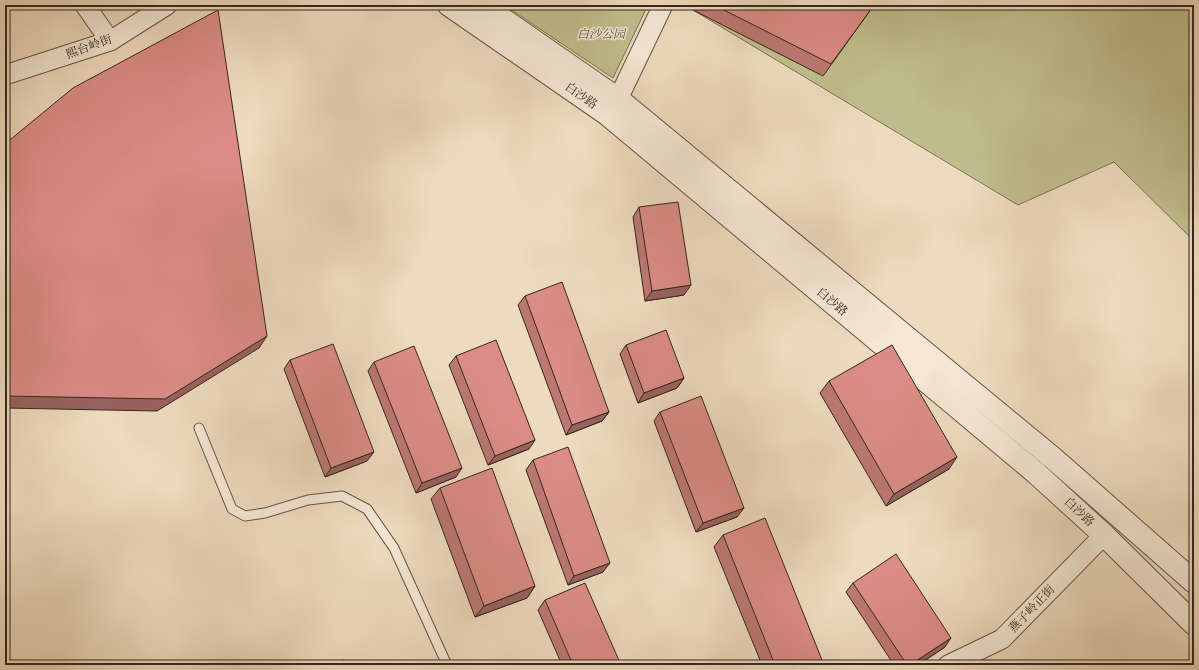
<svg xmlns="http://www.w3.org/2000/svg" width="1199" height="670" viewBox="0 0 1199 670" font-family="'Libre Bodoni','Noto Serif SC',serif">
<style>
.green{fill:#c0bd8c;stroke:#7a7256}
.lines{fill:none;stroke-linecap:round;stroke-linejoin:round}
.service-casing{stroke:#625446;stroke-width:11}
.minor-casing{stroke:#625446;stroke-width:21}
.tertiary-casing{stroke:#625446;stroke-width:24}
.service{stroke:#f4e7d4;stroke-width:9}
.minor{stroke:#f4e7d4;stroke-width:19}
.tertiary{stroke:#f4e7d4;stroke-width:22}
.wall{fill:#bc7873;stroke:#33271f}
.shaded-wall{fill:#99625e;stroke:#33271f}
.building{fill:#db8c86;stroke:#33271f}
.labels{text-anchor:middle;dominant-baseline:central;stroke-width:3;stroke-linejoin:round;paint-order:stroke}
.park-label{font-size:12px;font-style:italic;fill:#564c3a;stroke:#f4e7d4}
.street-label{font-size:12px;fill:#33271f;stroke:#f4e7d4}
</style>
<rect width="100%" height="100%" fill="#eedabd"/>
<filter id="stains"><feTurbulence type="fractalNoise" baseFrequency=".005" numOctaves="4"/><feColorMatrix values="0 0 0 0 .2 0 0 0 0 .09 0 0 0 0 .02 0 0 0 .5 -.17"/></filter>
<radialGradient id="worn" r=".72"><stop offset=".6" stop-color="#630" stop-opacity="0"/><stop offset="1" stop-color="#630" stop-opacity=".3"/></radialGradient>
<g class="green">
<path d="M504,5H648L613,78Z"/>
<path d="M695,5H1194V241L1114,162L1018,205L693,10Z"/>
</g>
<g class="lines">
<g class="service-casing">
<path id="service" d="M199,428L232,509L245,516L265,513L308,500L342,496L367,509L394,548L447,665"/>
</g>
<g class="minor-casing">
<g id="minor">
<path d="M85,5L110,41"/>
<path d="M5,75L110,41L167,5"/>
<path d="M618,99L663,5"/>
<path d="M948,665L1002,639L1104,535"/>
</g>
</g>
<g class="tertiary-casing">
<g id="tertiary">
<path d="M449,5L607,114L1036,473L1104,535L1194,624"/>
<path d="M482,5L618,99L1054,459L1194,582"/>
</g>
</g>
<use href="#service" class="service"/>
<use href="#minor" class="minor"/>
<use href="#tertiary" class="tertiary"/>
</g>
<g class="wall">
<path d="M695,5H872L869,12L823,76L693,10Z"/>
<path d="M639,207L684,295L645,301L633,217Z"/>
<path d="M525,296L609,412L602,421L566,435L518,305Z"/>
<path d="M626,345L684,378L677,388L638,403L620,354Z"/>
<path d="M456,356L529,449L488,465L449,365Z"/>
<path d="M290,360L367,461L325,477L284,369Z"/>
<path d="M374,362L456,477L416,493L368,371Z"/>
<path d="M829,381L949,469L886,506L820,393Z"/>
<path d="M660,412L737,517L696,532L654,421Z"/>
<path d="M533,460L603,572L568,585L526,470Z"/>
<path d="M440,488L535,586L527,598L475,617L431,499Z"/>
<path d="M723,535L824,665H762L714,547Z"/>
<path d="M853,583L945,647L918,665H894L846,592Z"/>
<path d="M545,600L621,665H562L538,610Z"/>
</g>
<g class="shaded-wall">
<path d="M691,285L684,295L645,301L652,291Z"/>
<path d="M267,336L259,348L157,411L5,408V396Z"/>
<path d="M684,378L677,388L638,403L644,393Z"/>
<path d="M609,412L602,421L566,435L572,425Z"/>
<path d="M535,440L529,449L488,465L495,456Z"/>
<path d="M374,452L367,461L325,477L331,468Z"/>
<path d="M957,457L949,469L886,506L894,494Z"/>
<path d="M462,468L456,477L416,493L422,483Z"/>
<path d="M744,508L737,517L696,532L703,523Z"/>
<path d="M610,563L603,572L568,585L574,576Z"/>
<path d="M535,586L527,598L475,617L484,606Z"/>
<path d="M951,638L945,647L918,665H910Z"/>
</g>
<g class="building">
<path d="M714,5H872L869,12L831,64Z"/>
<path d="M218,10L267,336L165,399L5,396V144L73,88Z"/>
<path d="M678,202L691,285L652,291L639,207Z"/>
<path d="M562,282L609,412L572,425L525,296Z"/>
<path d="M666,330L684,378L644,393L626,345Z"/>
<path d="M496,340L535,440L495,456L456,356Z"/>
<path d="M333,344L374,452L331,468L290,360Z"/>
<path d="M892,345L957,457L894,494L829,381Z"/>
<path d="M414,346L462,468L422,483L374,362Z"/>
<path d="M701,396L744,508L703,523L660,412Z"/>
<path d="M568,447L610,563L574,576L533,460Z"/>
<path d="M492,468L535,586L484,606L440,488Z"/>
<path d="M765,518L824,665H775L723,535Z"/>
<path d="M896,554L951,638L910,665H907L853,583Z"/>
<path d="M585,583L621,665H573L545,600Z"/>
<path d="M344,660L345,665H329Z"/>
</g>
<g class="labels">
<g class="park-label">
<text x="601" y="34">白沙公园</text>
</g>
<g class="street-label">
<text transform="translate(89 47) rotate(-20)">熙台岭街</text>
<text transform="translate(581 96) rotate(35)">白沙路</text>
<text transform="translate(832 302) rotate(40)">白沙路</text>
<text transform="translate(1079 512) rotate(43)">白沙路</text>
<text transform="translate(1032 609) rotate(-46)">燕子岭正街</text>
</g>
</g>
<rect width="1199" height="670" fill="none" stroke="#eedabd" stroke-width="20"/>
<rect x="6" y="6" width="1187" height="658" fill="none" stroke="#33271f" stroke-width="2"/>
<rect x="10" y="10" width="1179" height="650" fill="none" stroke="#33271f"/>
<rect width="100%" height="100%" filter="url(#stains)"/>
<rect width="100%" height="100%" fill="url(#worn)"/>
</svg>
